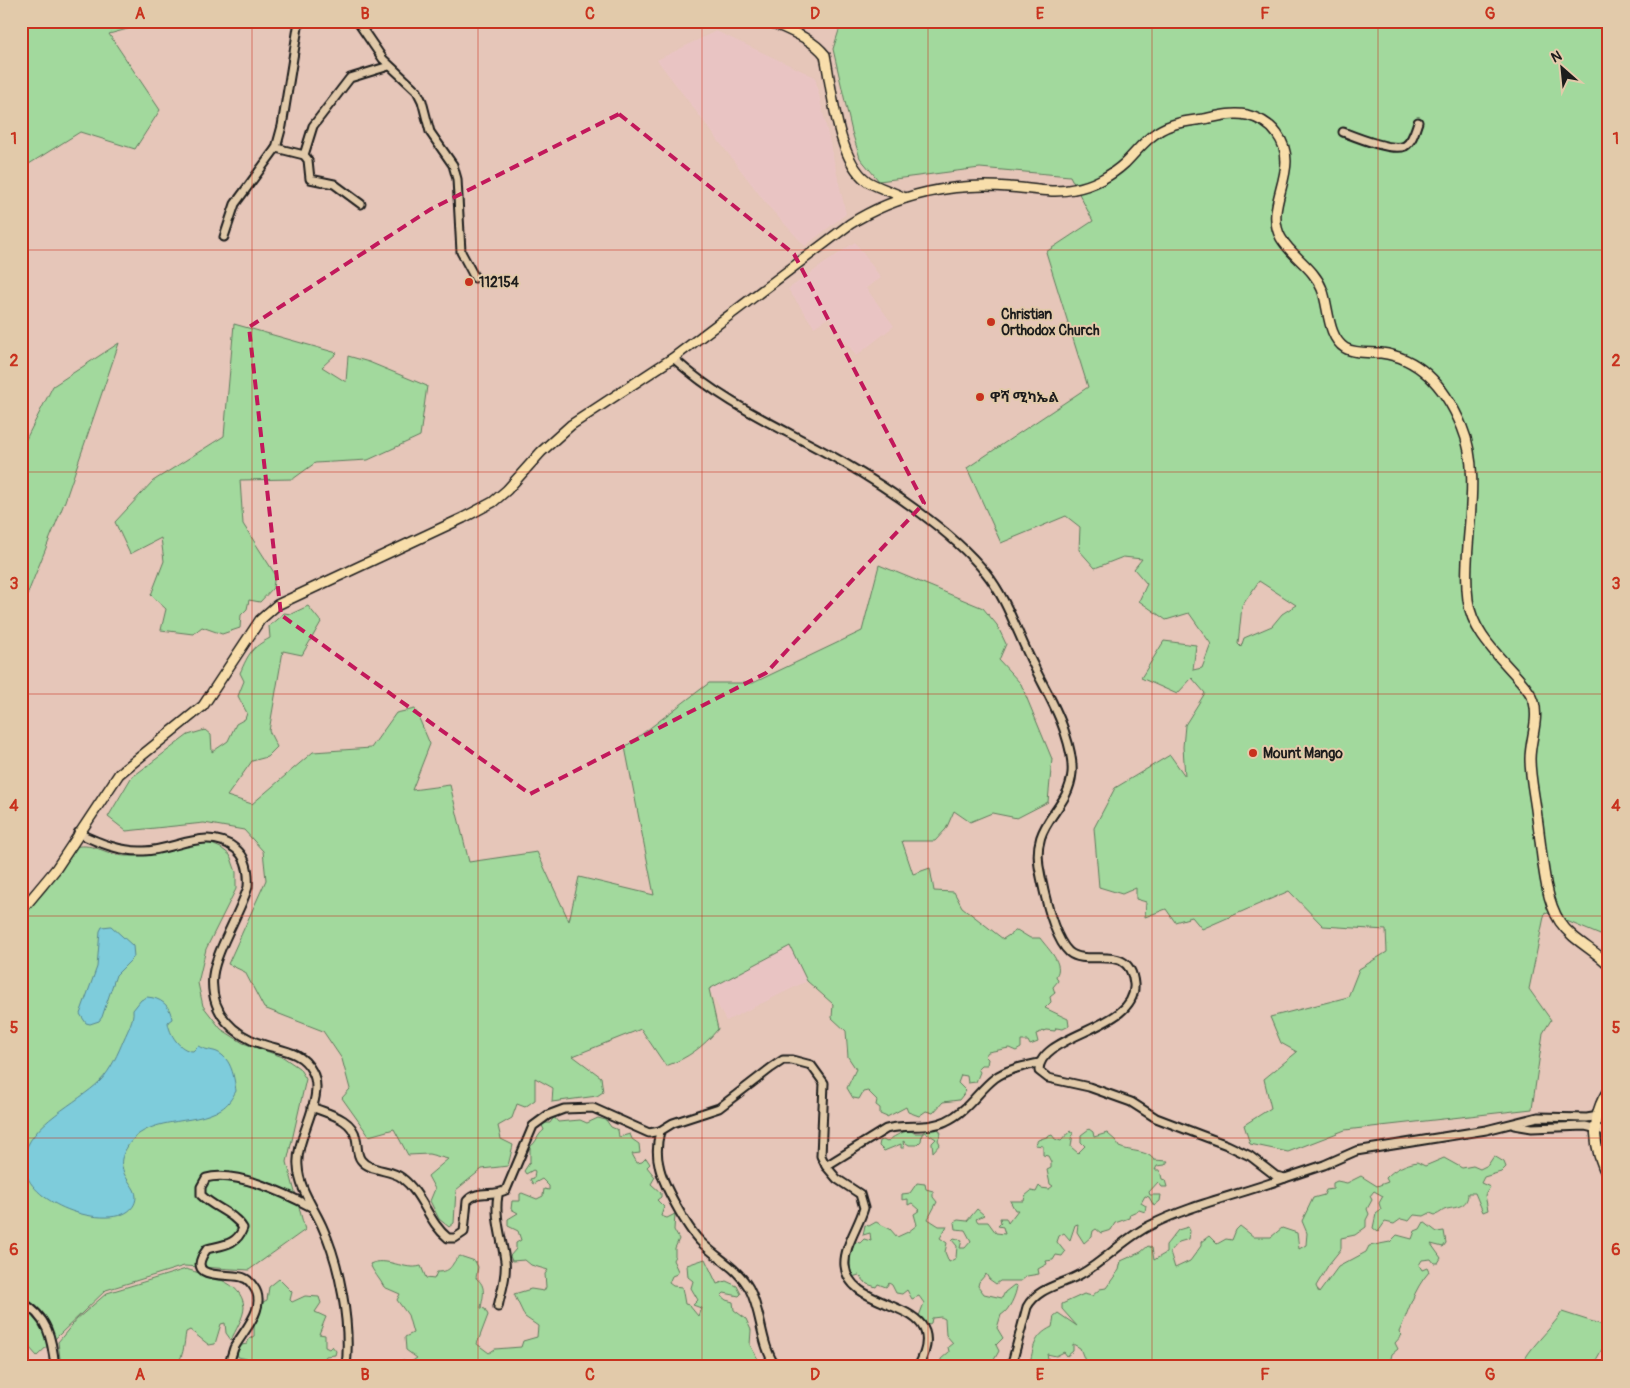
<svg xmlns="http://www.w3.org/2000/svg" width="1630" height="1388" viewBox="0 0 1630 1388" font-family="Pangolin,'Noto Sans Ethiopic',sans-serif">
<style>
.built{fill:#e9c4c3}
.green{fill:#a2d99d;stroke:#5f7a5c;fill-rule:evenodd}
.water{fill:#7eccdb;stroke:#57868f}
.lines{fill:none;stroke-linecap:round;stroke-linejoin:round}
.minor-casing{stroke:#1c1c1c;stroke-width:11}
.major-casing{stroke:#1c1c1c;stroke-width:12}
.minor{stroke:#e2caaa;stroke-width:7}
.major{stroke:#f8deab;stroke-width:9}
.marked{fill:none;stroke:#c2185b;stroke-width:4;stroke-dasharray:10 6;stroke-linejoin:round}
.grid{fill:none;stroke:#c8321e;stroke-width:1;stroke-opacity:0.55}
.poi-dot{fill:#c8321e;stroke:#e2caaa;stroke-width:2}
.labels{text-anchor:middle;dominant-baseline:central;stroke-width:4;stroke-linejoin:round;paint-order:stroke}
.poi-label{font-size:14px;font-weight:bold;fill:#1c1c1c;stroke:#e2caaa;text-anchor:start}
.neatline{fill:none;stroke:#c8321e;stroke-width:2}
.grid-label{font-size:16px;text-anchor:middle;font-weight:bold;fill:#c8321e}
</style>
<rect width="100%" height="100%" fill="#e6c6b9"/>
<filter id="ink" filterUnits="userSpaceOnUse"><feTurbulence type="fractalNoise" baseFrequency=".02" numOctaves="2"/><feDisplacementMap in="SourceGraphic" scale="10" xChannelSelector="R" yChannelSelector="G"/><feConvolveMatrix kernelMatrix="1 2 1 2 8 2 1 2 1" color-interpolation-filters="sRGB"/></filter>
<g filter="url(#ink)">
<g class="built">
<path d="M716,31L815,77L846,214L805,246L768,206L657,60Z"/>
<path d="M855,242L881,278L866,288L894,326L856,356L829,317L814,327L788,289Z"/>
<path d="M790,946L807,981L726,1021L709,989Z"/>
</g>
<g class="green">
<path d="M21,21H157L109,34L160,110L135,149L80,132L21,169Z"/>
<path d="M842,21H1609V932L1605,937L1545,912L1529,989L1551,1020L1543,1033L1532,1109L1345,1130L1288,1152L1250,1144L1244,1125L1271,1108L1264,1079L1297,1052L1281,1043L1270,1017L1348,997L1359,969L1387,952L1386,930L1323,926L1289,891L1202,929L1192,917L1175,922L1166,909L1145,917L1146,902L1136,899V888L1122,894L1099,887L1094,828L1115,788L1170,755L1185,776L1183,747L1185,725L1205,693L1192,678L1177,694L1141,678L1164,641L1196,645L1193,670L1202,668L1211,644L1189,613L1166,620L1139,601L1147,584L1134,569L1142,559L1123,557L1095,568L1079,550L1080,527L1066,516L1001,543L967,468L1088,387L1046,252L1093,221L1070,176L980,168L879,181L860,158L852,132L833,49ZM1259,581L1296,605L1282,614L1272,626L1244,638L1241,647L1238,644L1242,606Z"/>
<path d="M234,324L337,353L322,367L346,382L348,356L369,362L427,386L420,436L368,460L315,463L293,479L240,480L243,524L275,574L273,588L260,602L249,600L247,609L241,615L240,628L222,634L202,627L193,634L161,630L166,609L151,595L164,561L161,538L130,554L115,522L153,481L224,436Z"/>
<path d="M119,343L65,501L21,610V449L53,386Z"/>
<path d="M879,565L983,608L997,625L1006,644L999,660L1021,684L1052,759L1048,802L1017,818L992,813L970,822L954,811L946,829L935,841H902L913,874L930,868L934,891L954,892L962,907L1003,939L1017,930L1030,938H1040C1047,948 1065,964 1056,976L1058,981L1053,987L1055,993L1050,997L1051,1002L1045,1008L1068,1019L1069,1026L1063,1029L1056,1028L1055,1031L1046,1030L1036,1034L1038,1042L1030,1045L1028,1041H1021V1048L1016,1051L1009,1048L988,1052L985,1056L988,1059L987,1065H982L978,1069L980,1072L976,1082L968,1083L967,1076L961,1075L958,1083L966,1091L959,1100L943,1102L933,1113L926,1111L919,1116L908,1112L906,1107L887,1117L880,1114V1108L876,1105L877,1100L868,1091L863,1092L859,1099L853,1098L847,1088L856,1069L848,1057L846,1031L832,1018L833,1004L807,981L790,946L709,989L718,1029C703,1047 688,1058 666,1066L641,1029L573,1056L601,1077L603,1092L597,1096L552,1102L553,1088L535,1078V1100L525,1107L517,1104L512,1118L498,1126L501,1139L513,1145L508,1166L482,1169L456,1190L454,1223L449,1227L439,1219L430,1201L435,1189L428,1176L448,1159L429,1154L408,1155L394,1129L369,1136L342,1098L350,1089L342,1059L323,1031L264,1008L245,972L228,964L266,880L263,851L244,830L204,823L126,831L108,817L131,778L188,735L205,730L211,735L212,752L228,741L236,724L245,719L247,713L238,696L244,681L240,673C249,653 251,648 270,638L269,626L284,613L291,614L308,606L321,622L302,655L283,651L269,731L277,747L267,757L252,761L227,796L252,804L313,752L371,748L396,713L415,709L430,744L412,790L450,785L469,862L537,852L569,921L579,877L654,895L625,747L709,683H753L862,631Z"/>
<path d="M196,843H209L221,848L230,855L236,872V889L206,949L198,983L203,1006L221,1029L243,1043L283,1057L299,1068L306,1079L287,1162L305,1230L249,1270L184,1266L106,1290L37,1356L21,1338V918L46,890L74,847C95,842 107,856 127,856C150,857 173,849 196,843Z"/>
<path d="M554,1117L558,1122L580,1120L587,1123L598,1118L606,1120L611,1127L618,1130L619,1137L630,1134L632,1139L639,1144L640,1153L632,1154L637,1163L642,1162L646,1158L650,1164L647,1167L655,1177L651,1184L661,1193V1197L657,1200L664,1207L661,1216L667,1218L675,1214L674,1230L679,1239L675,1248V1256L673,1260L678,1271L677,1274L672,1276L669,1283L673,1286L682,1287L685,1304L689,1305L698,1316L701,1308L693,1305L698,1300L691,1288L693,1281L688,1277L687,1265L705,1259L717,1284L726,1281L737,1286L741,1294L739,1296L724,1293L721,1296L726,1300L733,1302L734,1310L746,1319L751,1330L750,1345L759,1361L767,1367H401L398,1362L403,1360L411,1362L417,1358L406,1350L405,1337L413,1333L408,1315L397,1300L400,1294L384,1287C380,1279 373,1272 370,1264C387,1256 404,1271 421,1266L426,1278L434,1279L437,1272C454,1272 450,1263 460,1256L475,1261L478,1267L476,1278C487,1286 483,1296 481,1308L485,1309L488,1315L477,1344L489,1353L495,1349L521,1347L523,1341L537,1337L538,1326L525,1317L514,1294L531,1289L544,1291L546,1287L545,1274L548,1270L531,1265L525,1260L512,1261L510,1256L516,1249V1243L521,1240L518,1231L508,1226V1219L518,1213L511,1209L512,1201H520V1194L522,1193L537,1199L543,1196L544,1189L549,1190V1186L542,1179L533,1184L530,1179L534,1178L535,1171L533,1170L526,1174L524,1171L530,1162V1147C537,1142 537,1135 544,1130L541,1123H550Z"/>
<path d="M931,1127H937L941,1133L938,1140L940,1144L933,1152L932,1143L936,1139L925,1132L922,1134L921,1141L917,1145H909L903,1141L904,1148H901V1144L884,1151L879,1146L880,1141L883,1140L887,1142C892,1137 902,1132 910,1130L914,1133H922Z"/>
<path d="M1089,1129L1093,1132L1094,1137L1107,1133L1116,1141L1119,1147C1130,1152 1148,1150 1154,1160L1168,1161L1165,1165L1157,1166L1155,1170H1160L1162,1179L1165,1180L1167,1187H1162L1158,1182L1149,1192L1150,1195H1161L1160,1201L1154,1206L1149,1197L1145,1196L1141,1203L1146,1206L1145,1212L1139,1210L1130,1214L1129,1218L1115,1223L1111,1230L1101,1233L1096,1229L1093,1231L1092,1236L1084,1243L1077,1232L1078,1224L1075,1225L1070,1240L1064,1233L1059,1236L1057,1242L1065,1252L1062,1256L1056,1255L1053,1260L1046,1261L1047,1264L1038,1269L1039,1274L1027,1276L1021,1281H1000L996,1284L989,1279L986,1274L979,1282L978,1286L984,1294L1002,1298L1005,1292L1014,1285L1017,1286C1016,1295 1009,1311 1001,1315L997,1328L1003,1338L996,1345L999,1351L990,1367H941V1359L949,1352L948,1347L953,1343L946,1335L945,1319L941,1317L932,1318L931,1323L927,1325L919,1316L924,1303L919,1296L912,1299L907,1290L902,1294L896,1293L892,1285L889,1283L886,1287L878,1284L876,1287L867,1284L859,1275L852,1277C849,1270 849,1249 856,1242L860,1243L864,1239L871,1241L870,1233L863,1235L865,1225L869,1226L876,1222L890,1229L897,1237L908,1232L917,1225L914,1214L920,1210L912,1203L908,1205V1199L902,1200V1194L910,1193L917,1183L925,1184L926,1189L933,1191V1197L937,1202L928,1219L939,1226H947L940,1238L947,1243L945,1252L949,1262L956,1258L957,1246L952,1240L954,1238L962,1240L960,1248H965L971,1241L965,1230L955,1229L954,1222L958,1220L967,1221L977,1209L984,1215L976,1219L978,1222H988L996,1233L1005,1234L1003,1227L998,1226L1001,1223L1000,1218H1006L1008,1223L1018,1210H1015L1010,1201H1024L1025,1196L1031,1191L1036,1192L1039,1186L1041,1188L1049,1189L1053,1186L1050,1184L1047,1170L1051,1168V1162L1048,1156L1043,1155V1146L1035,1145L1038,1140L1052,1135L1055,1139L1061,1141L1070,1131L1073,1133L1071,1147L1078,1153L1085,1146L1081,1142V1135Z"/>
<path d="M1494,1156L1504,1162L1506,1167L1501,1172L1484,1177L1481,1183L1490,1187L1485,1195L1488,1210L1483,1212L1475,1193H1468C1468,1207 1457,1207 1447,1209C1442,1210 1440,1214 1435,1215L1430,1213L1424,1216L1414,1215L1409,1221L1401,1219L1394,1224L1385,1222L1378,1232L1373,1228L1376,1214L1381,1210L1379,1203L1383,1196L1374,1191L1370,1196L1372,1200L1367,1209L1369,1214L1366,1220V1227L1355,1235L1341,1238V1249L1329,1264L1316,1286L1319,1293L1338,1267L1366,1252L1369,1246L1390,1242L1397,1235L1412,1239L1415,1231L1420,1229L1424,1222L1437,1232L1444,1231L1446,1243L1443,1247L1431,1244L1441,1258L1438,1263H1434L1431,1259L1422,1260L1419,1265L1422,1270L1427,1268L1429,1272C1413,1290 1409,1311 1399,1332L1402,1335L1395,1343L1398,1349L1392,1354L1389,1367H1089L1092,1365L1090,1361H1085L1080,1348L1073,1344V1351L1067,1356L1064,1352L1056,1356L1047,1354L1049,1363L1055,1360L1058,1367H1029C1034,1347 1033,1336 1052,1327L1054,1316L1058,1313L1077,1326L1062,1309V1304L1084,1294L1092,1296L1100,1289L1106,1288L1119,1270L1121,1261L1141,1252L1148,1246L1152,1248L1154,1260L1166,1253V1245L1178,1230L1188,1227L1190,1231L1189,1239L1179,1242L1170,1252L1175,1268L1190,1261L1201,1246V1242L1209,1236L1217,1244L1226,1239L1232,1240L1236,1230L1240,1226L1254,1237H1271L1282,1228L1297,1233L1299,1249L1306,1245L1307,1233L1302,1221L1313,1198L1324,1195L1326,1190L1333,1189V1183L1337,1181L1347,1183L1361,1176L1377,1186L1388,1182L1386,1178C1394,1169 1406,1164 1417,1162L1425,1166L1444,1158L1462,1168L1473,1166L1480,1169L1488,1165Z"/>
<path d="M186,1269C207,1276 242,1280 244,1307C244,1317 235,1331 231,1340L226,1333L225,1323L221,1324L215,1344L209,1345L190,1330L186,1332C184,1343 184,1361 173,1367H61L58,1342L77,1319L107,1293Z"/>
<path d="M279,1279L292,1292L290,1300L292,1302L305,1296L319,1297L321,1303L315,1312L326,1317L319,1334L325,1335V1347L329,1349L332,1346L336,1351L335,1355L326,1356L322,1362L323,1367H243L247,1359L238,1357L237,1353L242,1345L247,1344L249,1339L254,1336V1324L259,1318L263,1302L267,1300L269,1287Z"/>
<path d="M1562,1312L1609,1327V1337L1592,1367H1521C1528,1348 1550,1331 1562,1312Z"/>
</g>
<g class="water">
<path d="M111,926L133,946L134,957L116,975L102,1017L99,1021L90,1024L86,1023L80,1014L97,967L100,931L102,927Z"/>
<path d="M147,997C161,998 170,1005 172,1019L168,1022C169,1034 180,1051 193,1051L198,1046C205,1050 212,1050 217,1052C232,1059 234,1077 236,1091C232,1098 228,1105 221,1109C193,1127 144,1114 126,1149C122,1156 120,1162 123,1170C125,1180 136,1187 136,1197C134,1239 18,1210 24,1158C28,1124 78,1103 100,1081C111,1070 118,1053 124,1039C128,1030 134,1019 133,1010L141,1000Z"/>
</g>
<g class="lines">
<g class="minor-casing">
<g id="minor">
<path d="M357,21L383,59L417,91L422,101L430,132L453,165L457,179L461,252L475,278"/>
<path d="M1343,132C1356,137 1392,152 1405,146C1413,141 1415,130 1418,122"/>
<path d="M276,148L304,155L308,160L310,179L334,184L361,204"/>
<path d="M304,155L313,126L350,78L389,66"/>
<path d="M224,237L235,204L276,148L282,126L299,21"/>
<path d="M673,358C725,405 781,427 841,461C888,488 952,531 986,573C1007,599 1018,635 1033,664C1043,686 1058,709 1065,733C1069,745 1073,761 1072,773C1068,815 1027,820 1041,877C1045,897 1054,938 1069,952C1088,968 1130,941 1134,984C1138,1030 1038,1033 1039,1071L1048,1078L1089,1087L1131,1102L1156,1118L1227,1145L1250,1156L1276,1176L1285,1178L1324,1165L1356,1151L1486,1130L1538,1117L1587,1118L1609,1114"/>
<path d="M78,833C99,843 121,852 144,851C175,850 208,826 236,849C247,858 249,874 248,887C240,913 216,951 213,975C209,1013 234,1037 268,1046C286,1051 303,1053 312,1071C327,1097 295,1137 298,1166C299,1189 313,1206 322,1226C340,1265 351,1324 346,1367"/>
<path d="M312,1107C328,1114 352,1118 356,1138C358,1145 356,1154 361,1160C370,1172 391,1169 402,1178C423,1194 428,1222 448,1238H455L464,1232L467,1201C477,1189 493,1197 506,1190L533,1126L548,1115L564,1109L593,1108L649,1133L660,1131L673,1123L719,1108L771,1068L783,1060H792L811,1065L824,1083L821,1156L826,1166L837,1179L860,1194L864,1208C859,1226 843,1248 845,1266C850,1316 957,1296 918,1367"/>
<path d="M1514,1125L1532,1128L1585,1126L1606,1131"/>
<path d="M660,1131C657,1143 656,1153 659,1165C662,1183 687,1228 700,1241C716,1258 737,1267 749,1288C762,1312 760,1344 776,1367"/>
<path d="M826,1166L886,1129C906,1123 928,1130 946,1121C967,1112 978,1091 995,1078C1007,1069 1025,1066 1039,1063"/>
<path d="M498,1195C494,1217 502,1238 505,1261C507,1276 501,1292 498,1307"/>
<path d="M21,1302C48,1316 52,1339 55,1367"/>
<path d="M228,1367C230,1361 232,1354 234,1348C243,1331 269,1306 253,1286C251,1283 247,1279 244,1278C232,1272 182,1283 207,1249C222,1245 237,1245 243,1228C234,1213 214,1208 201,1195V1187L206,1178C235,1170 285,1193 311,1207"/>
<path d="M1011,1367L1027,1307C1038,1287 1062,1285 1081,1274C1105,1261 1123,1239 1149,1226C1192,1204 1239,1195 1285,1178"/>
</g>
</g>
<g class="major-casing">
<g id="major">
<path d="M769,21C788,30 812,38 825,55C832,89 837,159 867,181C874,186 895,193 905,198"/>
<path d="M21,911L56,869L119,774L203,706L260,620L277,605L463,518L493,502L507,490L541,452L571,425L673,358L850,224C897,194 954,182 1009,187C1030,188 1053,194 1074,189C1092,186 1111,176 1125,163C1135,153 1144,141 1156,133C1170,123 1187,121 1204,119C1218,116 1232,112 1247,115C1259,118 1270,124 1277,134C1303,169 1262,204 1281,238C1292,257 1314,268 1322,289C1329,306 1327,337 1345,348C1355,354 1370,352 1381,353C1422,358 1447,391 1462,427C1484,479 1461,546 1468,600C1472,632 1498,655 1518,678C1524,685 1531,692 1534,702C1539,721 1530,740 1530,759C1530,778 1535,798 1537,817C1542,848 1543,897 1560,922C1573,941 1594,949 1609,965"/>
<path d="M1609,1089C1589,1117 1593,1150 1609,1179"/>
<path d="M1609,1114L1606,1131L1609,1150"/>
</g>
</g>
<use href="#minor" class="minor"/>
<use href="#major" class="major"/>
</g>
</g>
<path class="marked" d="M619,114L794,254L924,503L766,673L530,794L281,615L249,327L431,209Z"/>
<path class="grid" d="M252,21V1367M478,21V1367M702,21V1367M928,21V1367M1152,21V1367M1378,21V1367M21,250H1609M21,472H1609M21,694H1609M21,916H1609M21,1138H1609"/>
<g class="poi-dot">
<circle cx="469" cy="282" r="5"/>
<circle cx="991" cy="322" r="5"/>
<circle cx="980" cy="397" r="5"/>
<circle cx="1253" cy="753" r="5"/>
</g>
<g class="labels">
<g class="poi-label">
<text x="479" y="282">112154</text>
<text x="1001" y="314">Christian<tspan x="1001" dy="16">Orthodox Church</tspan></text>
<text x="990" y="397">ዋሻ ሚካኤል</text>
<text x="1263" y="753">Mount Mango</text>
</g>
</g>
<rect width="1630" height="1388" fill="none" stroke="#e2caaa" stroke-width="55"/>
<g transform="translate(1562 68) rotate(333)" stroke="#e2caaa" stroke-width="4" paint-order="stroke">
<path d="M0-4L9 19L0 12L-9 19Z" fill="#1c1c1c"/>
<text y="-8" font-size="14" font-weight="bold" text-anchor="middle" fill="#1c1c1c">N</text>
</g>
<rect x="28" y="28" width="1574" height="1332" class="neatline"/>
<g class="grid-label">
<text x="140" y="19">A</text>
<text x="365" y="19">B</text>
<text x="590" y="19">C</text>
<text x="815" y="19">D</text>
<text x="1040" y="19">E</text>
<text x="1265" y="19">F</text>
<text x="1490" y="19">G</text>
<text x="14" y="144">1</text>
<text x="1616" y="144">1</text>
<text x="14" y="366">2</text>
<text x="1616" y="366">2</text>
<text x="14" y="589">3</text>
<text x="1616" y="589">3</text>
<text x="14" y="811">4</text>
<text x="1616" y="811">4</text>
<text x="14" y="1033">5</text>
<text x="1616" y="1033">5</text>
<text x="14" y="1255">6</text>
<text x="1616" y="1255">6</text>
<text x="140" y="1380">A</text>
<text x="365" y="1380">B</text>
<text x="590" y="1380">C</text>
<text x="815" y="1380">D</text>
<text x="1040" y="1380">E</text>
<text x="1265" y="1380">F</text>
<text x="1490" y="1380">G</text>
</g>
</svg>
